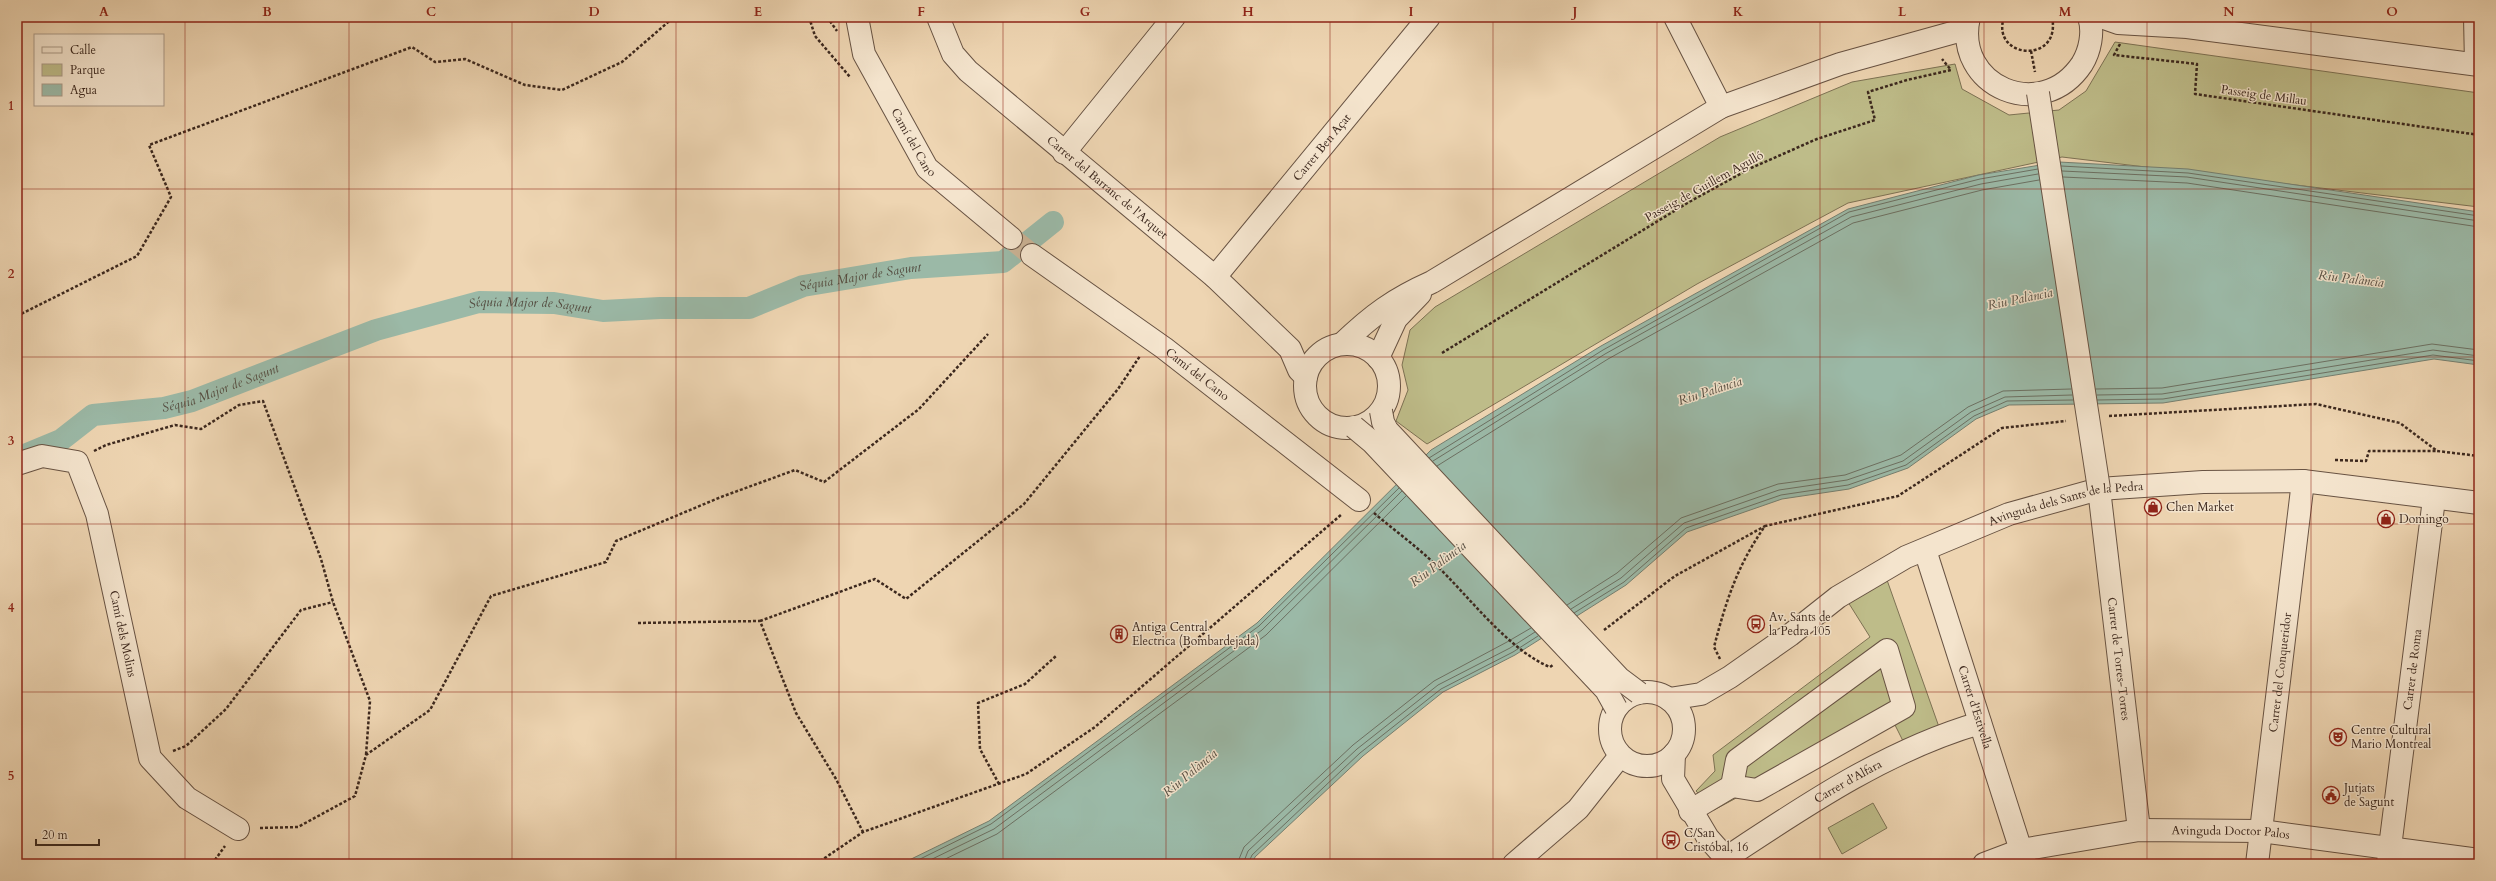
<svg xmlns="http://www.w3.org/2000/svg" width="2496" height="881" viewBox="0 0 2496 881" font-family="Cardo,serif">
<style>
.green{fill:#bebc89;stroke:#7d7254}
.water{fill:#9bb9a7;stroke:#757f70}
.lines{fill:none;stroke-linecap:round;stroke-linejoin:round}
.shore{stroke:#6c7062;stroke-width:1}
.canal{stroke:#9bb9a7;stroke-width:22}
.minor-tunnel{stroke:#cab294;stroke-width:22;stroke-dasharray:22 11;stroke-linecap:butt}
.minor-casing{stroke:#685343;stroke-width:24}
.path{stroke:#3c281e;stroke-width:2.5;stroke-dasharray:3 2;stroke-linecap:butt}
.minor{stroke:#f4e4cd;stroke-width:22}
.minor-bridge-casing{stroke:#685343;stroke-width:24;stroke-linecap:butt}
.minor-bridge{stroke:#f4e4cd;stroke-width:22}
.grid{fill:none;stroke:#8f2418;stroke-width:1;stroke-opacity:0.55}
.labels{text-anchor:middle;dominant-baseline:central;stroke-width:3;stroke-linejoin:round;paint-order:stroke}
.street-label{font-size:12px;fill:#3c281e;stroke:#f4e4cd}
.poi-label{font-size:12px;fill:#3c281e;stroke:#f4e4cd;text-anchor:start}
.water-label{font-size:13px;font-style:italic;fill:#544c40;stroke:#f4e4cd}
.neatline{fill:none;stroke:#8f2418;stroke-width:1.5}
.grid-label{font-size:13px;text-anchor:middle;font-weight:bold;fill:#8f2418}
</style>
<rect width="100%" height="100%" fill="#eed5b2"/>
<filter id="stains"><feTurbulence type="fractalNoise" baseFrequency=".005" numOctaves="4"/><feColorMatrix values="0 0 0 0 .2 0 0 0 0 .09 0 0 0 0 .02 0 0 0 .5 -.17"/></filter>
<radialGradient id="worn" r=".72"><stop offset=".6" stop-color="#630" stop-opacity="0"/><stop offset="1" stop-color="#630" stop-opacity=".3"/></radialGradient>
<g class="green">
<path d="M2115,42L2479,93V207L2062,157L1848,203L1697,284L1427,444L1396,421L1408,390L1402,365L1410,330L1435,307L1720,137L1852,82L1955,64L1962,89L2009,115L2059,110L2086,91Z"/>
<path d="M1887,580L1939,727L1904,743L1890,715L1714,810L1696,791L1715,771L1713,755L1870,637L1848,602Z"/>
<path d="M1873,803L1887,828L1842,854L1828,828Z"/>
</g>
<path class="water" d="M2059,162L2188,169L2479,212V365L2434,359L2163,403L2009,405L1976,419L1908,468L1849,489L1782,499L1687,532L1626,585L1515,655L1443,692L1363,756L1255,857L1252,864H901L989,821L1257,623L1431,450L1601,346L1848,209L1979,175Z"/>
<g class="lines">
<g class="shore">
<path d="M2061,166L2188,173L2479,216"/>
<path d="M2062,171L2187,177L2479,221"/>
<path d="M2063,177L2187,183L2479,227"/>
<path d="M2096,389L2162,388L2432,344L2479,350"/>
<path d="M2097,395L2162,394L2433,350L2479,356"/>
<path d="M2097,400L2163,399L2433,355L2479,361"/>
<path d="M1429,458L1603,350L1849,212L1980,179L2038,169"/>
<path d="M1433,461L1605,354L1851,217L1981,184L2038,174"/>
<path d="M1437,466L1608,359L1853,223L1982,190L2039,180"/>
<path d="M1567,605L1617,573L1681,518L1778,484L1845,475L1901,455L1968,407L2003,391L2071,389"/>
<path d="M1571,609L1621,578L1684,523L1779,490L1847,480L1903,461L1971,412L2005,397L2072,395"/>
<path d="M1574,613L1624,582L1686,528L1781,495L1848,485L1906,465L1974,416L2007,401L2073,400"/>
<path d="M910,864L991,824L1259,626L1399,488"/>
<path d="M922,864L994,829L1262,630L1402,491"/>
<path d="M935,864L997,834L1266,635L1406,496"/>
<path d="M1237,864L1244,847L1353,745L1434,681L1507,642L1531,628"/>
<path d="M1243,864L1248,851L1357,749L1438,685L1510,648L1535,632"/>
<path d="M1248,864L1252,855L1360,753L1441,689L1513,652L1538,636"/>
</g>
<path class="canal" id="s1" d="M20,457L61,440L93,415L164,408L192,401L376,330L479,302L554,303L603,311L660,308H749L803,286L911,268L1003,262L1053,222"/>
<path class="minor-tunnel" d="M1011,238L1032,255"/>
<g class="minor-casing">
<g id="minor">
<path id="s2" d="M857,17L864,54L927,168L1011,238"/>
<path id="s3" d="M938,17L953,54L968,71L1215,277L1290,349L1299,370L1306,377"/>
<path d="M1675,17L1721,107"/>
<path d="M1969,17C1953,87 2042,124 2082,64C2090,51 2094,32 2089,17"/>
<path d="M2101,17L2118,23L2187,27L2479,65"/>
<path d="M2475,17L2476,64"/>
<path d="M1064,153L1174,17"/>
<path id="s4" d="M1032,255L1164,348L1359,500"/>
<path id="s5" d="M1215,277L1429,17"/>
<path d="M1342,344C1372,315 1394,299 1432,282L1721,107L1840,64L1966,29"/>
<circle cx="1347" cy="386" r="42"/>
<path d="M1378,358L1396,319L1420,294"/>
<path id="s6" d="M17,464L42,456L77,462L97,514L150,758L187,798L238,829"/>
<path id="s7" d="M2099,489L2139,830"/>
<path id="s8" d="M1925,550L2025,863"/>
<path d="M1887,650L1904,707L1757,790L1732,786L1737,760Z"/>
<circle cx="1647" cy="729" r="37"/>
<path id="s9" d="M1669,699L1701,694L1730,677L1790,635L1838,597L1906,557L2009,514L2099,489L2203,482L2303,481L2479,503"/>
<path d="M1674,754L1673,779L1708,838L1731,864"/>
<path d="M1690,811L1732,786"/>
<path id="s10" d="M1726,858C1806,805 1887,750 1980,723"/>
<path id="s11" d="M2388,863L2434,499"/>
<path d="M1514,864L1578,809L1620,756"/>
<path id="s12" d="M1984,864L2021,850L2139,830L2261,831L2479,860"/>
<path id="s13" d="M2257,864L2303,481"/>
</g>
</g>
<g class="path">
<path d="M809,17L815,36L850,77"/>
<path d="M827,17L837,31"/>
<path d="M2004,17C1990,59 2062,65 2052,17"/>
<path d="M2120,44L2114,55L2197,64L2195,94L2479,135"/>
<path d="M2031,51L2035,72"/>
<path d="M17,316L137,256L171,197L149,145L412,47L435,62L465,59L525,85L562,90L622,62L674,17"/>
<path d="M1442,353L1689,202L1751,168L1817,139L1875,120L1868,92L1907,80L1951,70L1942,59"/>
<path d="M2109,416L2316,404L2400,423L2437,451L2479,456"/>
<path d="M94,451L106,445L175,425L201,429L239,405L263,401L321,559L333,602L370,701L366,755"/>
<path d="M2335,460L2366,461L2369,451H2437"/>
<path d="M1374,513C1394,530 1416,546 1435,564C1468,595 1508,650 1550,667L1554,664"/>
<path d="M760,621L875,579L906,599L1024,504L1118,389L1140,356"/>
<path d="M638,623L760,621L796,713L836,779L863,832"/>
<path d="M1604,630L1675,576L1765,526"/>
<path d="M1720,659L1714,647C1726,601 1737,566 1765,526L1898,496L2002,428L2066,421"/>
<path d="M173,751L186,746L226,709L301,610L333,602"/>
<path d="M999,784L980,749L978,703L1025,684L1056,656"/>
<path d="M260,828L298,827L355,796L366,755L430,710L491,596L606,562L616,541L721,497L795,470L824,482L919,409L988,334"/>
<path d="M212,864L225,846"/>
<path d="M816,864L863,832L1026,774L1095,727L1342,514"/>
</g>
<use href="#minor" class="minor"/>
<g class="minor-bridge-casing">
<g id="minor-bridge">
<path d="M2038,93L2099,489"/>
<path d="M1381,411L1383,422L1387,430L1619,678L1639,693"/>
<path d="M1354,427L1372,442L1606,690L1616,708"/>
</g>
</g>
<use href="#minor-bridge" class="minor-bridge"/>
</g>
<path class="grid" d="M185,17V864M349,17V864M512,17V864M676,17V864M839,17V864M1003,17V864M1166,17V864M1330,17V864M1493,17V864M1657,17V864M1820,17V864M1984,17V864M2147,17V864M2311,17V864M17,189H2479M17,357H2479M17,524H2479M17,692H2479"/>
<defs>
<g id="shop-ring" transform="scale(0.9)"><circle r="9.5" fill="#f4e4cd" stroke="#8f2418" stroke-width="1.5"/><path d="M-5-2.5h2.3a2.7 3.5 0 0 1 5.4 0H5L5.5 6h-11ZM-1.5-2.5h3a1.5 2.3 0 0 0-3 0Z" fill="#8f2418"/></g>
<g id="bus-ring" transform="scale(0.9)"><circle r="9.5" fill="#f4e4cd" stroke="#8f2418" stroke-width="1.5"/><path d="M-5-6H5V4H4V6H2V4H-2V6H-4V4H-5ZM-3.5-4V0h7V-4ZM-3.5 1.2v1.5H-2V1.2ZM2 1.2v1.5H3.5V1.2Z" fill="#8f2418"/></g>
<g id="building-ring" transform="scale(0.9)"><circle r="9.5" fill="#f4e4cd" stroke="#8f2418" stroke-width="1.5"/><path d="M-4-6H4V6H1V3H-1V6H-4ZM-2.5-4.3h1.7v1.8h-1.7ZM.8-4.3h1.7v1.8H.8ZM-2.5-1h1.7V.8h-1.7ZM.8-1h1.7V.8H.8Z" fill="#8f2418"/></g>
<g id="theatre-ring" transform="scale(0.9)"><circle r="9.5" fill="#f4e4cd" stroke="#8f2418" stroke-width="1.5"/><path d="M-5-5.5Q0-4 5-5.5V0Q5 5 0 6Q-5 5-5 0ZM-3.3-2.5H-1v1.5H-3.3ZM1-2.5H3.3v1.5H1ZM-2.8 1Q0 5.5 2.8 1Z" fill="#8f2418"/></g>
<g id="civic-ring" transform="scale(0.9)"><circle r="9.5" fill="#f4e4cd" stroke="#8f2418" stroke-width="1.5"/><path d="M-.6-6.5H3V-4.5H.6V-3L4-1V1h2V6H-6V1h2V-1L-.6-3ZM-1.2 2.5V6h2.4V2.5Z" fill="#8f2418"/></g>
</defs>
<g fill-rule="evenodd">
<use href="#shop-ring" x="2153" y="507"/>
<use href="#shop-ring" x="2386" y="519"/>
<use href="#bus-ring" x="1756" y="624"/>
<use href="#building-ring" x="1119" y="634"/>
<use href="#theatre-ring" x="2338" y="737"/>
<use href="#civic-ring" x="2331" y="795"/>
<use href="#bus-ring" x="1671" y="840"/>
</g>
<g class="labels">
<g class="street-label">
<text transform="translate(2264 95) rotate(8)">Passeig de Millau</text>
<text stroke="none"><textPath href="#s2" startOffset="139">Camí del Cano</textPath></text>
<text stroke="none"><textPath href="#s5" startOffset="168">Carrer Ben Açat</textPath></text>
<text transform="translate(1704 186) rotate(-29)">Passeig de Guillem Agulló</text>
<text stroke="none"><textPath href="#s3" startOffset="244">Carrer del Barranc de l'Arquet</textPath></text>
<text stroke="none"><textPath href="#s4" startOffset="204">Camí del Cano</textPath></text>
<text stroke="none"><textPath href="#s9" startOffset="449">Avinguda dels Sants de la Pedra</textPath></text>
<text stroke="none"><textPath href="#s6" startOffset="240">Camí dels Molins</textPath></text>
<text stroke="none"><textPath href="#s7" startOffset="171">Carrer de Torres-Torres</textPath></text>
<text stroke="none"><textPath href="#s11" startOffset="195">Carrer de Roma</textPath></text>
<text stroke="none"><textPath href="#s13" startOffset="193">Carrer del Conqueridor</textPath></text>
<text stroke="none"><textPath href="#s8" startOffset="165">Carrer d'Estivella</textPath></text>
<text stroke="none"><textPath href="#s10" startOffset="144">Carrer d'Alfara</textPath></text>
<text stroke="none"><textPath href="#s12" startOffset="251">Avinguda Doctor Palos</textPath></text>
</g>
<g class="poi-label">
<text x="2166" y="507">Chen Market</text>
<text x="2399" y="519">Domingo</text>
<text x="1769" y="617">Av. Sants de<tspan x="1769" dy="14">la Pedra 105</tspan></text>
<text x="1132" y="627">Antiga Central<tspan x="1132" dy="14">Electrica (Bombardejada)</tspan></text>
<text x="2351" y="730">Centre Cultural<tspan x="2351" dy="14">Mario Montreal</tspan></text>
<text x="2344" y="788">Jutjats<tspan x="2344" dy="14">de Sagunt</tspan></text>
<text x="1684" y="833">C/San<tspan x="1684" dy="14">Cristóbal, 16</tspan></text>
</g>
<g class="water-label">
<text stroke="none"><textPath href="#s1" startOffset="876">Séquia Major de Sagunt</textPath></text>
<text transform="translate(2351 279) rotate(7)">Riu Palància</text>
<text transform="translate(2020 299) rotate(-12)">Riu Palància</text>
<text stroke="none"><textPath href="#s1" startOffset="540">Séquia Major de Sagunt</textPath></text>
<text stroke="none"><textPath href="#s1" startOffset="216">Séquia Major de Sagunt</textPath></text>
<text transform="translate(1710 391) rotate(-18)">Riu Palància</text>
<text transform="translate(1438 564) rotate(-37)">Riu Palància</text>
<text transform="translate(1190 773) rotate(-40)">Riu Palància</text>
</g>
</g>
<rect width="2496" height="881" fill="none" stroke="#eed5b2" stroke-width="44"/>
<rect x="34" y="34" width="130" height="72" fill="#f4e4cd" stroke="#aa9987"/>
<rect x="42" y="47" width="20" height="6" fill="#f4e4cd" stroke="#aa9987"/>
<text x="70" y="54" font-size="12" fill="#3c281e">Calle</text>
<rect x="42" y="64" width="20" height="12" fill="#bebc89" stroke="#aa9987"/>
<text x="70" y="74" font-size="12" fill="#3c281e">Parque</text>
<rect x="42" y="84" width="20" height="12" fill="#9bb9a7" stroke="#aa9987"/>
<text x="70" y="94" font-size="12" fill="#3c281e">Agua</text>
<path d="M36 839v6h63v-6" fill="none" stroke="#3c281e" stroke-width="2"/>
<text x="42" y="839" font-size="12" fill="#3c281e" stroke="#f4e4cd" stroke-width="3" paint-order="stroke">20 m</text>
<rect x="22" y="22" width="2452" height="837" class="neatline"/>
<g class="grid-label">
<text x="104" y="16">A</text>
<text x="267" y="16">B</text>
<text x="431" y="16">C</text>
<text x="594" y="16">D</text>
<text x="758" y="16">E</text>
<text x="921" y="16">F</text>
<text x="1085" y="16">G</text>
<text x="1248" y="16">H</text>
<text x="1411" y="16">I</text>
<text x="1575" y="16">J</text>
<text x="1738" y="16">K</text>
<text x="1902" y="16">L</text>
<text x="2065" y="16">M</text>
<text x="2229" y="16">N</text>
<text x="2392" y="16">O</text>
<text x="11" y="110">1</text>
<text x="11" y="278">2</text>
<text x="11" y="445">3</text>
<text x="11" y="612">4</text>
<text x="11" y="780">5</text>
</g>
<rect width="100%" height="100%" filter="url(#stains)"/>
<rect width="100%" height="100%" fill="url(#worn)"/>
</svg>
